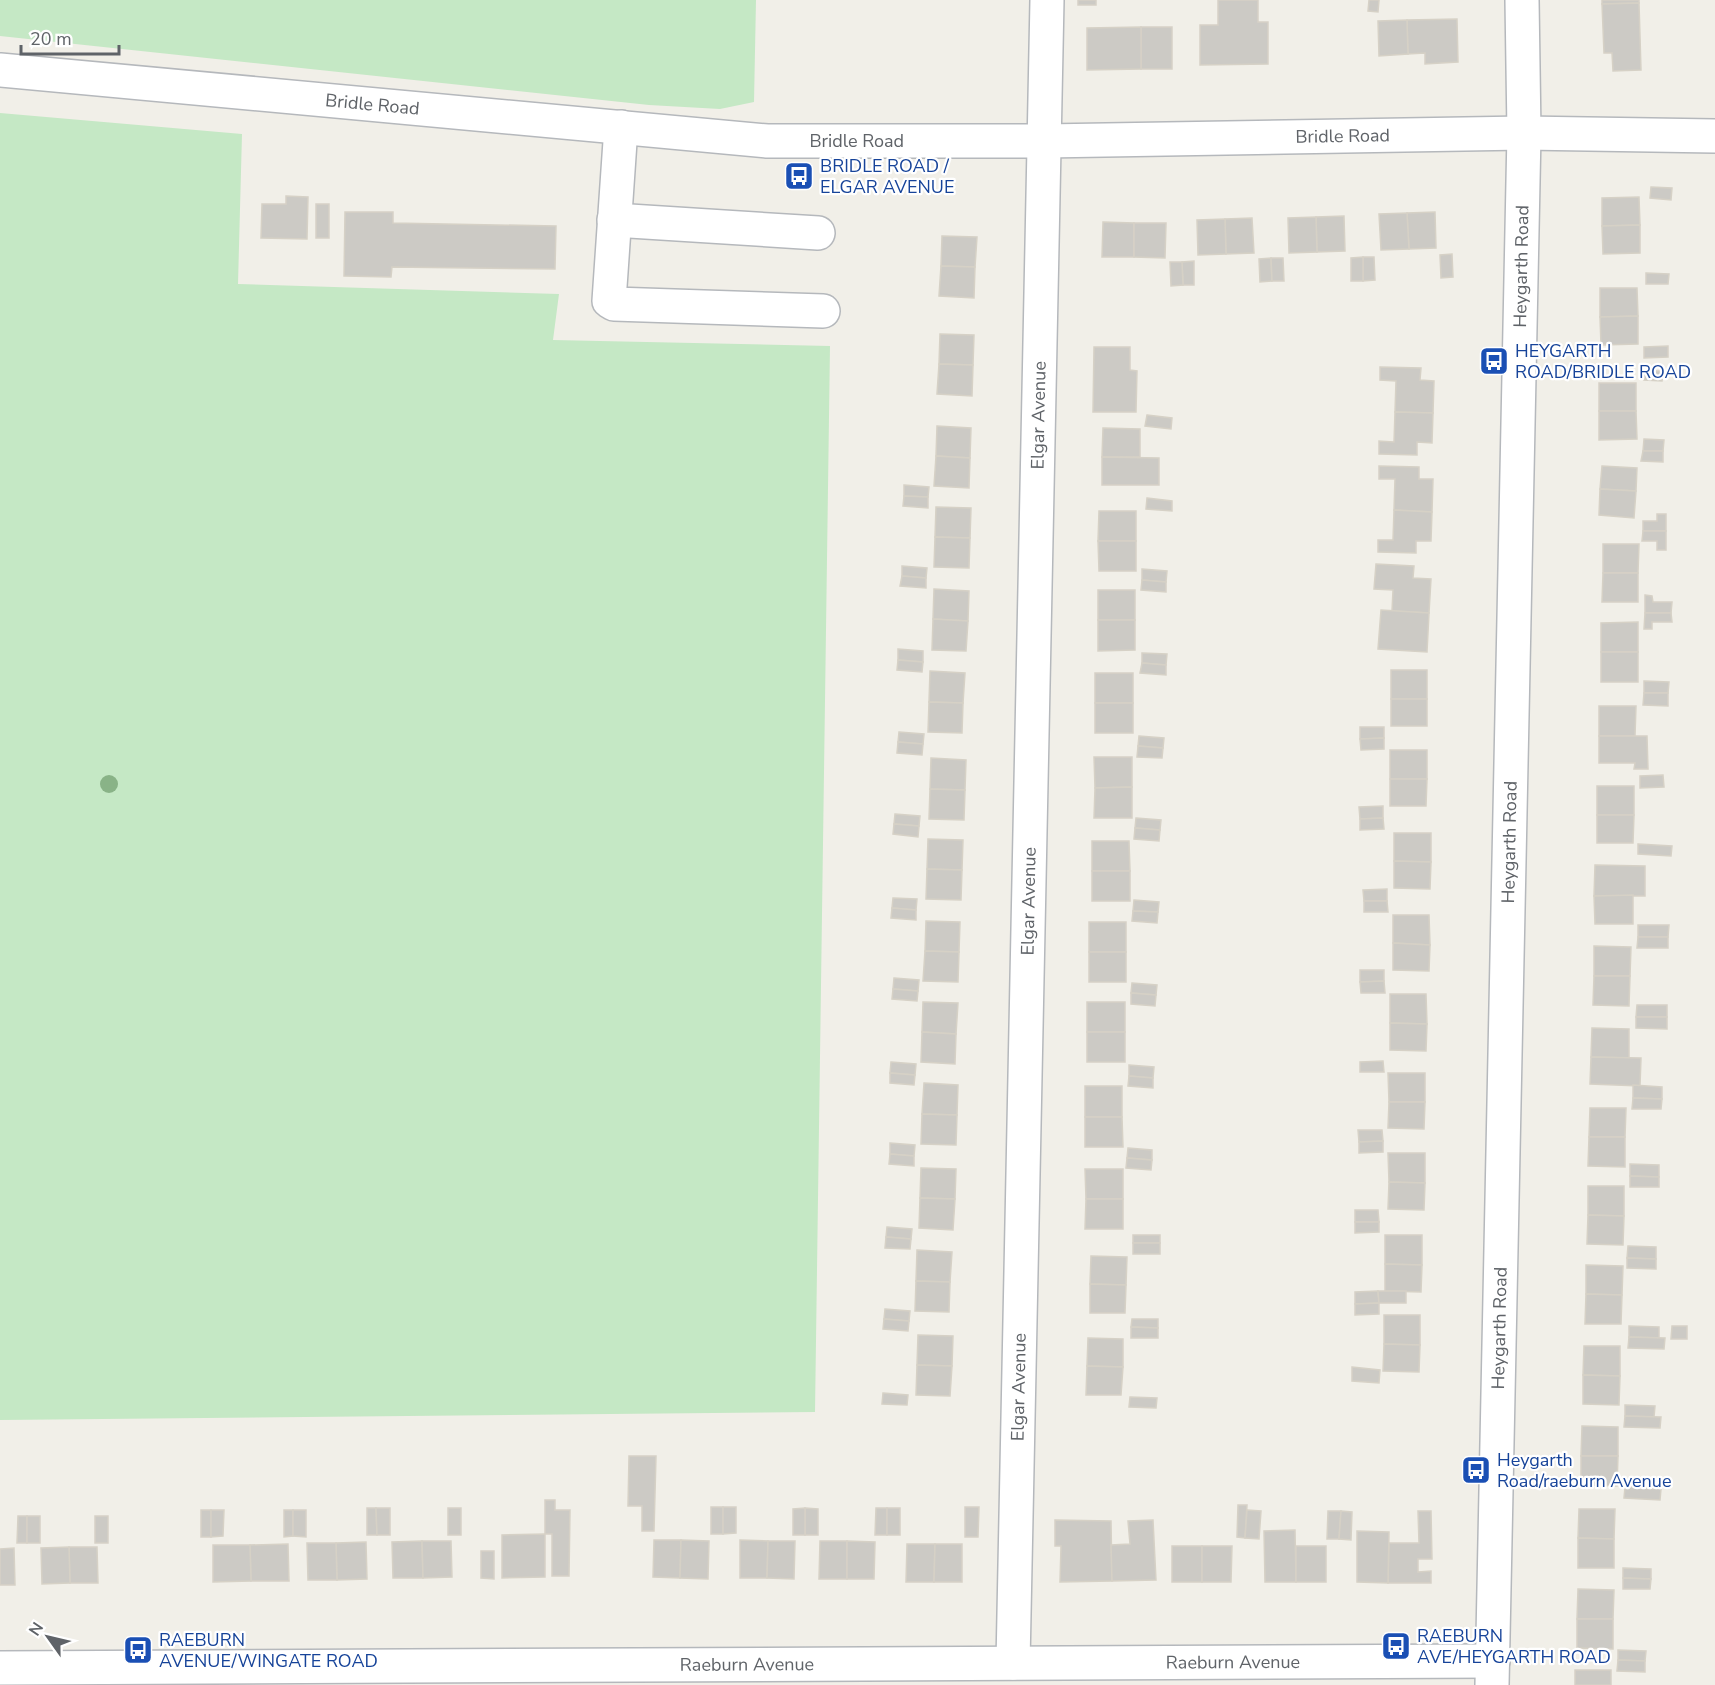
<svg xmlns="http://www.w3.org/2000/svg" width="1715" height="1685" viewBox="0 0 1715 1685" font-family="'Nunito Sans',sans-serif">
<style>
.green{fill:#c5e8c5}
.building{fill:#cccac5;stroke:#d6d1c6;stroke-width:1.5}
.lines{fill:none;stroke-linecap:round;stroke-linejoin:round}
.minor-casing{stroke:#b5b8bc;stroke-width:36}
.minor{stroke:#fff;stroke-width:33}
.tree{fill:#89b387}
.labels{text-anchor:middle;dominant-baseline:central;stroke-width:4.5;stroke-linejoin:round;paint-order:stroke}
.street-label{font-size:18px;fill:#5f6368;stroke:#fff}
.transit-label{font-size:18px;fill:#164399;stroke:#fff;text-anchor:start}
</style>
<rect width="100%" height="100%" fill="#f1efe8"/>
<g class="green">
<path d="M0,0H756L754,102L720,109L649,105L0,36Z"/>
<path d="M0,113L242,134L238,284L559,294L553,340L830,346L815,1412L0,1420Z"/>
</g>
<g class="building">
<rect x="1078" y="0" width="18" height="5"/>
<path d="M1218,0H1258V22H1268V64L1200,65V25H1218Z"/>
<path d="M1369,0H1379L1378,12L1368,11Z"/>
<path d="M1602,0H1639V3L1602,4Z"/>
<path d="M1639,3L1641,70L1613,71L1612,53H1604L1602,4Z"/>
<path d="M1457,19L1458,62L1425,64V53L1408,54L1407,20Z"/>
<path d="M1407,20L1408,54L1379,56L1378,21Z"/>
<rect x="1141" y="27" width="31" height="42"/>
<path d="M1141,27V69L1087,70V28Z"/>
<path d="M1651,187L1672,188L1671,200L1650,198Z"/>
<path d="M286,196L308,197L307,239L261,238L262,204H286Z"/>
<path d="M1639,197L1640,225L1602,226V198Z"/>
<rect x="316" y="204" width="13" height="34"/>
<path d="M345,212H393V223L556,226L555,269L392,267L391,277L344,276Z"/>
<path d="M1435,212L1436,248L1409,249L1407,213Z"/>
<path d="M1407,213L1409,249L1381,250L1379,214Z"/>
<path d="M1344,216L1345,251L1317,252L1316,217Z"/>
<path d="M1316,217L1317,252L1289,253L1288,218Z"/>
<path d="M1252,218L1254,253L1226,254L1225,219Z"/>
<path d="M1225,219L1226,254L1198,255L1197,220Z"/>
<path d="M1103,222L1134,223V257H1102Z"/>
<path d="M1134,223H1166L1165,258L1134,257Z"/>
<path d="M1640,225V253L1603,254L1602,226Z"/>
<path d="M942,236L977,237L975,267L941,266Z"/>
<path d="M1452,254L1453,277L1441,278L1440,255Z"/>
<path d="M1363,257H1374L1375,280L1363,281Z"/>
<path d="M1363,257V281H1351V258Z"/>
<path d="M1271,258L1272,281L1260,282L1259,259Z"/>
<path d="M1271,258H1283L1284,281H1272Z"/>
<path d="M1194,261V285H1183L1182,262Z"/>
<path d="M1170,262H1182L1183,285L1171,286Z"/>
<path d="M941,266L975,267L974,298L939,296Z"/>
<path d="M1646,273L1669,274L1668,284H1646Z"/>
<path d="M1600,288H1637L1638,316L1600,317Z"/>
<path d="M1638,316V344L1601,345L1600,317Z"/>
<path d="M940,334L974,335L973,365L939,364Z"/>
<path d="M1668,346V357L1644,358V347Z"/>
<path d="M1094,347H1130V370L1137,371L1136,412H1093Z"/>
<path d="M939,364L973,365L972,396L937,394Z"/>
<path d="M1380,367L1421,368L1420,380L1434,381L1433,413L1395,412L1396,381L1380,380Z"/>
<path d="M1645,371H1663L1662,381L1644,380Z"/>
<rect x="1599" y="383" width="37" height="28"/>
<path d="M1599,411H1636L1637,439L1599,440Z"/>
<path d="M1395,412L1433,413L1432,443L1417,442V455L1379,454V441L1394,442Z"/>
<path d="M1147,415L1172,418L1171,429L1145,426Z"/>
<path d="M937,426L971,428L970,458L936,456Z"/>
<path d="M1103,428L1140,429V457H1102Z"/>
<path d="M1644,439L1664,440L1663,451H1643Z"/>
<path d="M1643,451H1663V462L1641,461Z"/>
<path d="M936,456L970,458L969,488L934,486Z"/>
<path d="M1102,457L1159,458V485H1102Z"/>
<path d="M1379,466L1419,467V479H1433L1432,512L1394,510L1395,479H1379Z"/>
<path d="M1602,466L1637,468L1636,491L1600,489Z"/>
<path d="M904,485L929,487L928,497L904,496Z"/>
<path d="M1600,489L1636,491L1634,518L1599,515Z"/>
<path d="M904,496L928,497V508L903,506Z"/>
<path d="M1147,498L1172,501V511L1146,509Z"/>
<path d="M936,507L971,508L970,538L935,537Z"/>
<path d="M1394,510L1432,512L1431,541H1416V553L1378,552V540H1393Z"/>
<path d="M1099,511H1136V541H1098Z"/>
<path d="M1657,514H1666V531H1643V521H1657Z"/>
<path d="M1643,531H1666V550H1657V541H1642Z"/>
<path d="M935,537L970,538L969,568L934,567Z"/>
<path d="M1098,541H1136V571H1099Z"/>
<path d="M1603,544H1639L1638,573H1603Z"/>
<path d="M1376,564L1414,566L1413,578L1431,579L1429,613L1392,611L1393,590L1374,589Z"/>
<path d="M902,566L927,568L926,578L902,576Z"/>
<path d="M1142,569L1167,571L1166,582L1142,580Z"/>
<path d="M1603,573H1638V602H1602Z"/>
<path d="M902,576L926,578V588L900,586Z"/>
<path d="M1142,580L1166,582V592L1141,590Z"/>
<path d="M934,589L969,591L968,621L933,619Z"/>
<rect x="1098" y="590" width="37" height="30"/>
<path d="M1645,595L1652,596L1653,602H1672L1671,613H1645Z"/>
<path d="M1381,610L1429,613L1427,652L1378,649Z"/>
<path d="M1645,613H1671L1672,622H1652V629H1644Z"/>
<path d="M933,619L968,621L966,651L932,650Z"/>
<path d="M1098,620H1135V650L1098,651Z"/>
<path d="M1638,622V652H1601V623Z"/>
<path d="M898,649L923,651V662L898,660Z"/>
<rect x="1601" y="652" width="37" height="30"/>
<path d="M1142,653L1167,654L1166,665L1142,663Z"/>
<path d="M898,660L923,662L922,672L897,670Z"/>
<path d="M1142,663L1166,665V675L1140,673Z"/>
<rect x="1391" y="670" width="36" height="29"/>
<path d="M930,671L965,673L963,703L929,702Z"/>
<rect x="1095" y="673" width="38" height="30"/>
<path d="M1644,681L1669,682L1668,693H1644Z"/>
<path d="M1644,693H1668V706L1643,705Z"/>
<rect x="1391" y="699" width="36" height="27"/>
<path d="M929,702L963,703L962,733L928,732Z"/>
<rect x="1095" y="703" width="38" height="30"/>
<path d="M1599,706H1636L1635,736H1599Z"/>
<path d="M1360,727H1384V738L1360,739Z"/>
<path d="M899,732L924,734L923,744L898,742Z"/>
<path d="M1139,736L1164,738L1163,748L1138,746Z"/>
<path d="M1599,736H1647L1648,769H1634L1635,763H1599Z"/>
<path d="M1384,738V749L1361,750L1360,739Z"/>
<path d="M898,742L923,744L922,755L897,753Z"/>
<path d="M1138,746L1163,748L1162,758L1137,757Z"/>
<rect x="1390" y="750" width="37" height="29"/>
<path d="M1094,757H1132V787L1095,788Z"/>
<path d="M931,758L966,760L965,790L930,789Z"/>
<path d="M1663,775L1664,787L1640,788V776Z"/>
<path d="M1390,779H1427L1426,806H1390Z"/>
<rect x="1597" y="786" width="37" height="29"/>
<path d="M1132,787V818H1094L1095,788Z"/>
<path d="M930,789L965,790L964,820L929,819Z"/>
<path d="M1383,806V818L1360,819L1359,807Z"/>
<path d="M895,814L920,816L919,826L894,824Z"/>
<path d="M1597,815H1634L1633,843H1597Z"/>
<path d="M1136,818L1161,820L1160,830L1135,828Z"/>
<path d="M1383,818L1384,829L1360,830V819Z"/>
<path d="M894,824L919,826L918,837L893,834Z"/>
<path d="M1135,828L1160,830L1159,841L1134,839Z"/>
<path d="M1394,833H1431V862L1394,861Z"/>
<path d="M928,839L963,840L962,870L927,869Z"/>
<path d="M1092,841H1129L1130,871H1092Z"/>
<path d="M1638,844L1672,846L1671,856L1638,854Z"/>
<path d="M1394,861L1431,862L1430,889L1394,888Z"/>
<path d="M1595,865L1645,866V896H1594Z"/>
<path d="M927,869L962,870L961,900L926,899Z"/>
<rect x="1092" y="871" width="38" height="30"/>
<path d="M1387,889V901H1364L1363,890Z"/>
<path d="M1633,895V924H1595L1594,896Z"/>
<path d="M893,898L917,899L916,910L892,908Z"/>
<path d="M1134,900L1159,902L1158,912L1133,911Z"/>
<path d="M1364,901H1387L1388,912H1364Z"/>
<path d="M892,908L916,910V920L891,918Z"/>
<path d="M1133,911L1158,912L1157,923L1132,921Z"/>
<path d="M1393,915H1429L1430,945L1393,943Z"/>
<path d="M926,921L960,922L959,952L925,951Z"/>
<rect x="1089" y="922" width="37" height="30"/>
<path d="M1638,925H1669L1668,937H1638Z"/>
<path d="M1638,937H1668V948H1637Z"/>
<path d="M1393,943L1430,945L1429,971L1393,970Z"/>
<path d="M1594,946L1631,947L1630,976H1594Z"/>
<path d="M925,951L959,952L958,982L923,981Z"/>
<rect x="1089" y="952" width="37" height="30"/>
<path d="M1360,970H1384V981L1360,982Z"/>
<path d="M1594,976H1630L1629,1006L1593,1005Z"/>
<path d="M894,978L919,980L918,991L893,989Z"/>
<path d="M1384,981L1385,993H1361L1360,982Z"/>
<path d="M1132,983L1157,985L1156,995L1131,993Z"/>
<path d="M893,989L918,991L917,1001L892,999Z"/>
<path d="M1131,993L1156,995L1155,1006L1131,1004Z"/>
<path d="M1390,994H1426L1427,1024L1390,1023Z"/>
<path d="M923,1002L958,1003L956,1034L922,1032Z"/>
<rect x="1087" y="1002" width="38" height="30"/>
<path d="M1637,1005H1667V1017H1636Z"/>
<path d="M1636,1017H1667V1029L1636,1028Z"/>
<path d="M1390,1023L1427,1024L1426,1051L1390,1050Z"/>
<path d="M1592,1028L1629,1029V1058L1591,1057Z"/>
<path d="M922,1032L956,1034L955,1064L921,1062Z"/>
<rect x="1087" y="1032" width="38" height="30"/>
<path d="M1591,1057L1641,1058L1640,1086L1590,1084Z"/>
<path d="M1383,1061L1384,1072H1360V1062Z"/>
<path d="M891,1062L916,1064L915,1075L890,1073Z"/>
<path d="M1129,1065L1154,1067L1153,1078L1129,1076Z"/>
<path d="M890,1073L915,1075L914,1085L890,1083Z"/>
<path d="M1388,1073H1425V1102H1389Z"/>
<path d="M1129,1076L1153,1078V1088L1128,1086Z"/>
<path d="M924,1083L958,1085L957,1115L922,1114Z"/>
<path d="M1633,1085L1662,1087V1099L1633,1098Z"/>
<rect x="1085" y="1086" width="37" height="31"/>
<path d="M1633,1098L1662,1099L1661,1109H1632Z"/>
<path d="M1389,1102H1425L1424,1129L1388,1128Z"/>
<path d="M1590,1108H1626L1625,1137H1589Z"/>
<path d="M922,1114L957,1115L956,1145L921,1144Z"/>
<path d="M1085,1117H1122L1123,1147H1085Z"/>
<path d="M1358,1130H1382L1383,1141L1359,1142Z"/>
<path d="M1589,1137H1625V1167L1588,1166Z"/>
<path d="M1383,1141V1152L1359,1153V1142Z"/>
<path d="M890,1143L915,1145L914,1156L890,1154Z"/>
<path d="M1128,1148L1152,1150V1160L1127,1158Z"/>
<path d="M1388,1153H1425V1183L1389,1182Z"/>
<path d="M890,1154L914,1156V1166L889,1164Z"/>
<path d="M1127,1158L1152,1160L1151,1170L1126,1168Z"/>
<path d="M1630,1164L1659,1165V1177L1630,1176Z"/>
<path d="M921,1168L956,1169L955,1199L920,1198Z"/>
<path d="M1085,1169H1123V1199H1086Z"/>
<path d="M1630,1176L1659,1177V1187H1630Z"/>
<path d="M1389,1182L1425,1183L1424,1210L1388,1209Z"/>
<path d="M1588,1186H1624V1216L1588,1215Z"/>
<path d="M920,1198L955,1199L953,1230L919,1228Z"/>
<path d="M1086,1199H1123V1229H1085Z"/>
<path d="M1355,1210H1378L1379,1222H1355Z"/>
<path d="M1588,1215L1624,1216L1623,1245L1587,1244Z"/>
<path d="M1355,1222H1379V1232L1355,1233Z"/>
<path d="M887,1227L912,1229L911,1239L886,1237Z"/>
<rect x="1133" y="1235" width="27" height="8"/>
<path d="M1385,1235H1422V1265L1385,1264Z"/>
<path d="M886,1237L911,1239L910,1249L885,1248Z"/>
<rect x="1133" y="1243" width="27" height="11"/>
<path d="M1628,1246L1656,1247V1259L1627,1258Z"/>
<path d="M917,1250L952,1252L950,1282L916,1281Z"/>
<path d="M1091,1256L1127,1257L1126,1285L1090,1284Z"/>
<path d="M1627,1258L1656,1259V1269L1627,1268Z"/>
<path d="M1385,1264L1422,1265L1421,1292L1385,1291Z"/>
<path d="M1586,1265L1623,1266L1622,1295L1586,1294Z"/>
<path d="M916,1281L950,1282L949,1312L915,1311Z"/>
<path d="M1090,1284L1126,1285L1125,1313H1090Z"/>
<path d="M1378,1291L1379,1303L1355,1304V1292Z"/>
<path d="M1378,1291H1406V1303H1379Z"/>
<path d="M1586,1294L1622,1295L1621,1324H1585Z"/>
<path d="M1379,1303V1314L1355,1315V1304Z"/>
<path d="M885,1309L910,1311L909,1321L884,1319Z"/>
<path d="M1384,1315H1420V1345L1384,1344Z"/>
<path d="M884,1319L909,1321L908,1331L883,1329Z"/>
<path d="M1132,1319H1158V1328L1131,1327Z"/>
<path d="M1629,1326L1659,1327V1338L1629,1337Z"/>
<path d="M1672,1326H1687V1339H1671Z"/>
<path d="M1131,1327L1158,1328V1338H1131Z"/>
<path d="M918,1335L953,1336L952,1366L917,1365Z"/>
<path d="M1629,1337L1665,1338L1664,1349L1628,1348Z"/>
<path d="M1088,1338L1123,1339V1367L1087,1366Z"/>
<path d="M1384,1344L1420,1345L1419,1372L1383,1371Z"/>
<path d="M1584,1346H1620V1376L1583,1375Z"/>
<path d="M917,1365L952,1366L950,1396L916,1395Z"/>
<path d="M1087,1366L1123,1367L1121,1395H1086Z"/>
<path d="M1352,1367L1380,1370L1379,1383L1352,1381Z"/>
<path d="M1583,1375L1620,1376L1619,1405L1583,1404Z"/>
<path d="M883,1393L908,1395L907,1405L882,1404Z"/>
<path d="M1130,1397L1157,1398L1156,1408L1129,1407Z"/>
<path d="M1625,1405L1655,1406L1654,1417L1625,1416Z"/>
<path d="M1625,1416L1661,1417L1660,1428L1624,1427Z"/>
<path d="M1582,1426L1618,1427V1456H1581Z"/>
<path d="M629,1456H656L654,1531H642V1506H628Z"/>
<path d="M1581,1456H1618L1617,1486L1581,1485Z"/>
<path d="M1625,1487L1661,1489L1660,1500L1624,1498Z"/>
<path d="M545,1500H555V1510H570L569,1576H552V1534H545Z"/>
<path d="M1238,1505H1247L1245,1538L1237,1537Z"/>
<rect x="711" y="1507" width="12" height="27"/>
<path d="M723,1507H736V1533L723,1534Z"/>
<path d="M965,1507H979L978,1537H965Z"/>
<path d="M367,1508H376L377,1535H367Z"/>
<path d="M376,1508H390V1535H377Z"/>
<rect x="448" y="1508" width="13" height="27"/>
<path d="M805,1508L818,1509V1535H805Z"/>
<path d="M805,1508V1535H793V1509Z"/>
<path d="M876,1508H887V1535H875Z"/>
<rect x="887" y="1508" width="13" height="27"/>
<path d="M1579,1509H1615L1614,1539L1578,1538Z"/>
<rect x="201" y="1510" width="10" height="27"/>
<path d="M211,1510H224L223,1536L211,1537Z"/>
<path d="M284,1510H293V1536L284,1537Z"/>
<path d="M293,1510H306V1537L293,1536Z"/>
<path d="M1247,1510L1261,1511L1259,1539L1245,1538Z"/>
<path d="M1328,1511H1341L1339,1539H1327Z"/>
<path d="M1341,1511L1352,1512L1351,1540L1339,1539Z"/>
<path d="M1418,1511H1431L1432,1559H1418V1572L1431,1571V1583H1388L1389,1543H1419Z"/>
<path d="M18,1516H27V1543H17Z"/>
<rect x="27" y="1516" width="13" height="27"/>
<rect x="95" y="1516" width="13" height="27"/>
<path d="M1055,1520L1111,1521L1112,1581L1060,1582L1061,1546H1055Z"/>
<path d="M1153,1520L1156,1580L1112,1581L1111,1545L1130,1544L1128,1521Z"/>
<path d="M1295,1530L1296,1582H1265L1264,1531Z"/>
<path d="M1357,1531L1389,1532L1388,1583L1357,1582Z"/>
<path d="M545,1534V1577L502,1578V1535Z"/>
<path d="M1578,1538L1614,1539V1568H1578Z"/>
<path d="M654,1540H681L680,1578L653,1577Z"/>
<path d="M681,1540L709,1541L708,1579L680,1578Z"/>
<path d="M740,1540L768,1541L767,1578H740Z"/>
<path d="M422,1541L423,1578H393L392,1542Z"/>
<path d="M422,1541H451L452,1577L423,1578Z"/>
<path d="M768,1541H795L794,1579L767,1578Z"/>
<path d="M820,1541H847V1579H819Z"/>
<path d="M847,1541L875,1542L874,1579H847Z"/>
<path d="M366,1542L367,1579L337,1580L336,1543Z"/>
<path d="M307,1543H336L337,1580H308Z"/>
<path d="M288,1544L289,1581H251L250,1545Z"/>
<path d="M907,1544H935L934,1582H906Z"/>
<path d="M935,1544H962V1582H934Z"/>
<path d="M213,1545H250L251,1581L213,1582Z"/>
<rect x="1172" y="1546" width="30" height="36"/>
<path d="M1202,1546H1232L1231,1582H1202Z"/>
<rect x="1296" y="1546" width="30" height="36"/>
<path d="M69,1547H97L98,1583H70Z"/>
<path d="M69,1547L70,1583L42,1584L41,1548Z"/>
<path d="M14,1548L15,1585H0V1549Z"/>
<path d="M481,1551H494V1579L481,1578Z"/>
<path d="M1623,1568L1651,1569V1579L1623,1578Z"/>
<path d="M1623,1578L1651,1579L1650,1589H1623Z"/>
<path d="M1578,1589L1614,1590L1613,1619H1577Z"/>
<path d="M1577,1619H1613V1649L1577,1648Z"/>
<path d="M1618,1650L1646,1651L1645,1661L1618,1660Z"/>
<path d="M1618,1660L1645,1661V1672L1617,1671Z"/>
<rect x="1575" y="1670" width="36" height="15"/>
</g>
<g class="lines">
<g class="minor-casing">
<g id="minor">
<path id="s1" d="M0,70L767,141H1045L1524,133L1715,136"/>
<path d="M621,127L609,301L614,304L823,311"/>
<path d="M614,220L818,233"/>
<path id="s2" d="M1013,1663L1047,0"/>
<path id="s3" d="M0,1668L1493,1661"/>
<path id="s4" d="M1492,1685L1524,133L1522,0"/>
</g>
</g>
<use href="#minor" class="minor"/>
</g>
<circle class="tree" cx="109" cy="784" r="9"/>
<defs>
<g id="bus-square" transform="scale(1.5)"><rect x="-9" y="-9" width="18" height="18" rx="4" fill="#1a4fb4" stroke="#fff"/><path d="M-5-6H5V4H4V6H2V4H-2V6H-4V4H-5ZM-3.5-4V0h7V-4ZM-3.5 1.2v1.5H-2V1.2ZM2 1.2v1.5H3.5V1.2Z" fill="#fff"/></g>
</defs>
<g fill-rule="evenodd">
<use href="#bus-square" x="799" y="176"/>
<use href="#bus-square" x="1494" y="361"/>
<use href="#bus-square" x="1476" y="1470"/>
<use href="#bus-square" x="1396" y="1646"/>
<use href="#bus-square" x="138" y="1650"/>
</g>
<g class="labels">
<g class="street-label">
<text stroke="none"><textPath href="#s1" startOffset="374">Bridle Road</textPath></text>
<text stroke="none"><textPath href="#s1" startOffset="1346">Bridle Road</textPath></text>
<text stroke="none"><textPath href="#s1" startOffset="860">Bridle Road</textPath></text>
<text stroke="none"><textPath href="#s4" startOffset="1419">Heygarth Road</textPath></text>
<text stroke="none"><textPath href="#s2" startOffset="1248">Elgar Avenue</textPath></text>
<text stroke="none"><textPath href="#s4" startOffset="843">Heygarth Road</textPath></text>
<text stroke="none"><textPath href="#s2" startOffset="762">Elgar Avenue</textPath></text>
<text stroke="none"><textPath href="#s4" startOffset="357">Heygarth Road</textPath></text>
<text stroke="none"><textPath href="#s2" startOffset="276">Elgar Avenue</textPath></text>
<text stroke="none"><textPath href="#s3" startOffset="1233">Raeburn Avenue</textPath></text>
<text stroke="none"><textPath href="#s3" startOffset="747">Raeburn Avenue</textPath></text>
</g>
<g class="transit-label">
<text x="820" y="166">BRIDLE ROAD /<tspan x="820" dy="21">ELGAR AVENUE</tspan></text>
<text x="1515" y="351">HEYGARTH<tspan x="1515" dy="21">ROAD/BRIDLE ROAD</tspan></text>
<text x="1497" y="1460">Heygarth<tspan x="1497" dy="21">Road/raeburn Avenue</tspan></text>
<text x="1417" y="1636">RAEBURN<tspan x="1417" dy="21">AVE/HEYGARTH ROAD</tspan></text>
<text x="159" y="1640">RAEBURN<tspan x="159" dy="21">AVENUE/WINGATE ROAD</tspan></text>
</g>
</g>
<g transform="translate(48 1637) rotate(304)" stroke="#ffffff" stroke-width="4.5" paint-order="stroke">
<path d="M0-4.5L10 22L0 15L-10 22Z" fill="#5f6368"/>
<text y="-9" font-size="16" font-weight="bold" text-anchor="middle" fill="#5f6368">N</text>
</g>
<path d="M21 45v9h98v-9" fill="none" stroke="#5f6368" stroke-width="3"/>
<text x="30" y="45" font-size="18" fill="#5f6368" stroke="#ffffff" stroke-width="4.5" paint-order="stroke">20 m</text>
</svg>
